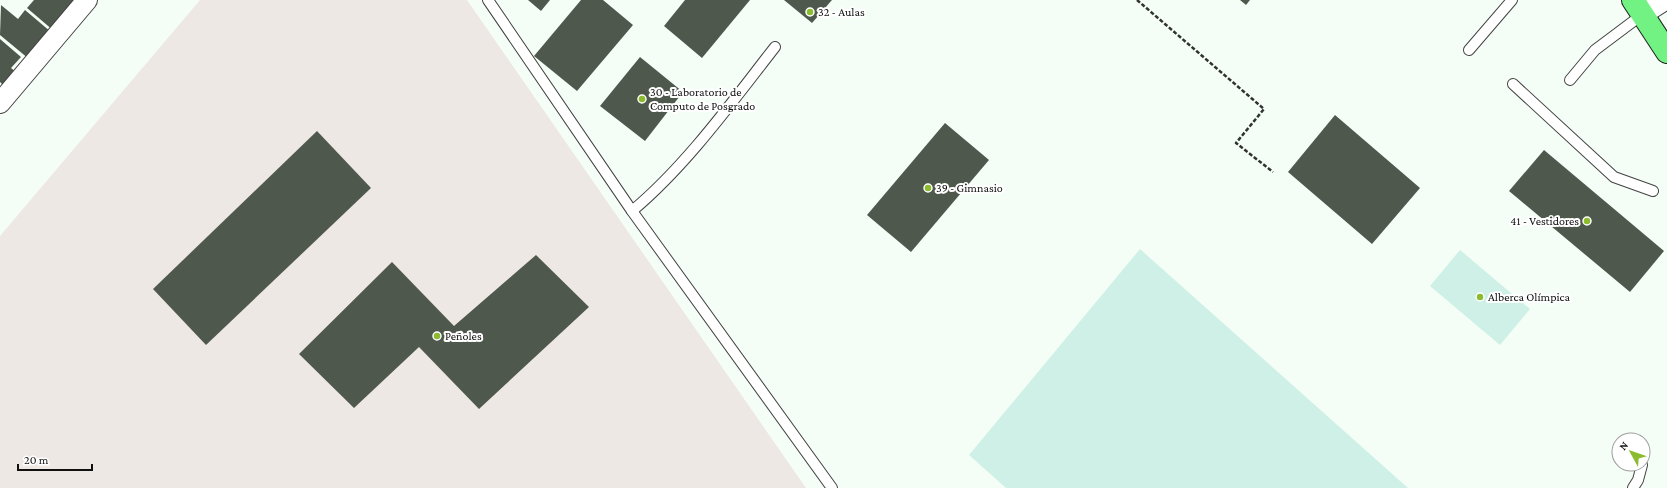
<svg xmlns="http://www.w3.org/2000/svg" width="1667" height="488" viewBox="0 0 1667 488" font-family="'Crimson Pro',serif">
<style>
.industrial{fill:#eee8e5}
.pitch{fill:#cff0e7}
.building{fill:#4f584d}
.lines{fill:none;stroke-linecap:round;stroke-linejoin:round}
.service-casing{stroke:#434343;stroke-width:12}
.minor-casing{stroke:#434343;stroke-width:22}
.primary-casing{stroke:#212121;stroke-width:24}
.path{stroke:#323232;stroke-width:2.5;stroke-dasharray:4 2;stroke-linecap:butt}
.service{stroke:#fff;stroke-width:10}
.minor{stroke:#fff;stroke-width:20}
.primary{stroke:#71f283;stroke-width:22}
.poi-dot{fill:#8bbb2e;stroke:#fff;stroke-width:1.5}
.labels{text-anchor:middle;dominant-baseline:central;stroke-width:4;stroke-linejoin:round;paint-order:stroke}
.poi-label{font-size:12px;fill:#101010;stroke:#fff;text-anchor:start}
</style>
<rect width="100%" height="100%" fill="#f4fef6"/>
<path class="industrial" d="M200,0H467L806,488H0V236Z"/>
<g class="pitch">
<path d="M1140,249L1408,488H1006L969,455Z"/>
<path d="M1460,250L1530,309L1500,345L1430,286Z"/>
</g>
<g class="building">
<path d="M34,0H80L54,31L27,8Z"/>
<path d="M528,0H550L541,11Z"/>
<path d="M581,0H603L633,25L577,91L534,56Z"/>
<path d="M685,0H750L702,58L664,26Z"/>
<path d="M784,0H832L812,23Z"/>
<path d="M1240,0H1250L1246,5Z"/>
<path d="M1,5L18,19L25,10L51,32L29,59L0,35Z"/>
<path d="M0,39L21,57L11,68L17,73L5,87L0,82Z"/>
<path d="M640,57L683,92L645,141L600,106Z"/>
<path d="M1335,115L1420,188L1372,244L1288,172Z"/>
<path d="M945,123L989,160L911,252L867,215Z"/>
<path d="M317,131L371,188L206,345L153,289Z"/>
<path d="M1544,150L1664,251L1630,292L1509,191Z"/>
<path d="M536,255L589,307L479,409L419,347L354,408L299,354L392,262L454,326Z"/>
</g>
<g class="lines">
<g class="service-casing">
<g id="service">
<path d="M488,0L632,211L832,488"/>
<path d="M1469,50L1512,0"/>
<path d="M1570,80L1595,50L1643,14"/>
<path d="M1513,84L1614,177L1653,191"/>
<path d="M632,211C686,166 732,102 775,47"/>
<path d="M1633,488L1638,480L1642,465"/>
</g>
</g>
<g class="minor-casing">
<g id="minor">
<path d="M1643,14L1665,0"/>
<path d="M0,103L87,0"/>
</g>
</g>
<g class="primary-casing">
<path id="primary" d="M1633,0L1667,52"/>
</g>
<path class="path" d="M1137,0L1264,109L1236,143L1273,172"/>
<use href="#service" class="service"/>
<use href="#minor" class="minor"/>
<use href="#primary" class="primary"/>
</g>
<g class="poi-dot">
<circle cx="810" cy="12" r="4"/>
<circle cx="642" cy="99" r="4"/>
<circle cx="928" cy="188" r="4"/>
<circle cx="1587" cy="221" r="4"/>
<circle cx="1480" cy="297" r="4"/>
<circle cx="437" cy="336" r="4"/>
</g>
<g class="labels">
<g class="poi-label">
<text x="818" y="12">32 - Aulas</text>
<text x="650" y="92">30 - Laboratorio de<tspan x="650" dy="14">Computo de Posgrado</tspan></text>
<text x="936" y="188">39 - Gimnasio</text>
<text x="1579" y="221" text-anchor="end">41 - Vestidores</text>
<text x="1488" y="297">Alberca Olímpica</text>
<text x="445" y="336">Peñoles</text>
</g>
</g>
<g transform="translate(1631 452) rotate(310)"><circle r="19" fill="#ffffff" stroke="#9f9f9f"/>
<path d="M0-3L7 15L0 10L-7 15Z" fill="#8bbb2e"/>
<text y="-6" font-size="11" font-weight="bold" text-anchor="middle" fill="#101010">N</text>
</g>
<path d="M18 464v6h74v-6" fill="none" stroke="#101010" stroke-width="2"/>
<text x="24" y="464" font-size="12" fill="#101010" stroke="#ffffff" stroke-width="3" paint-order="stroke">20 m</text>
</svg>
